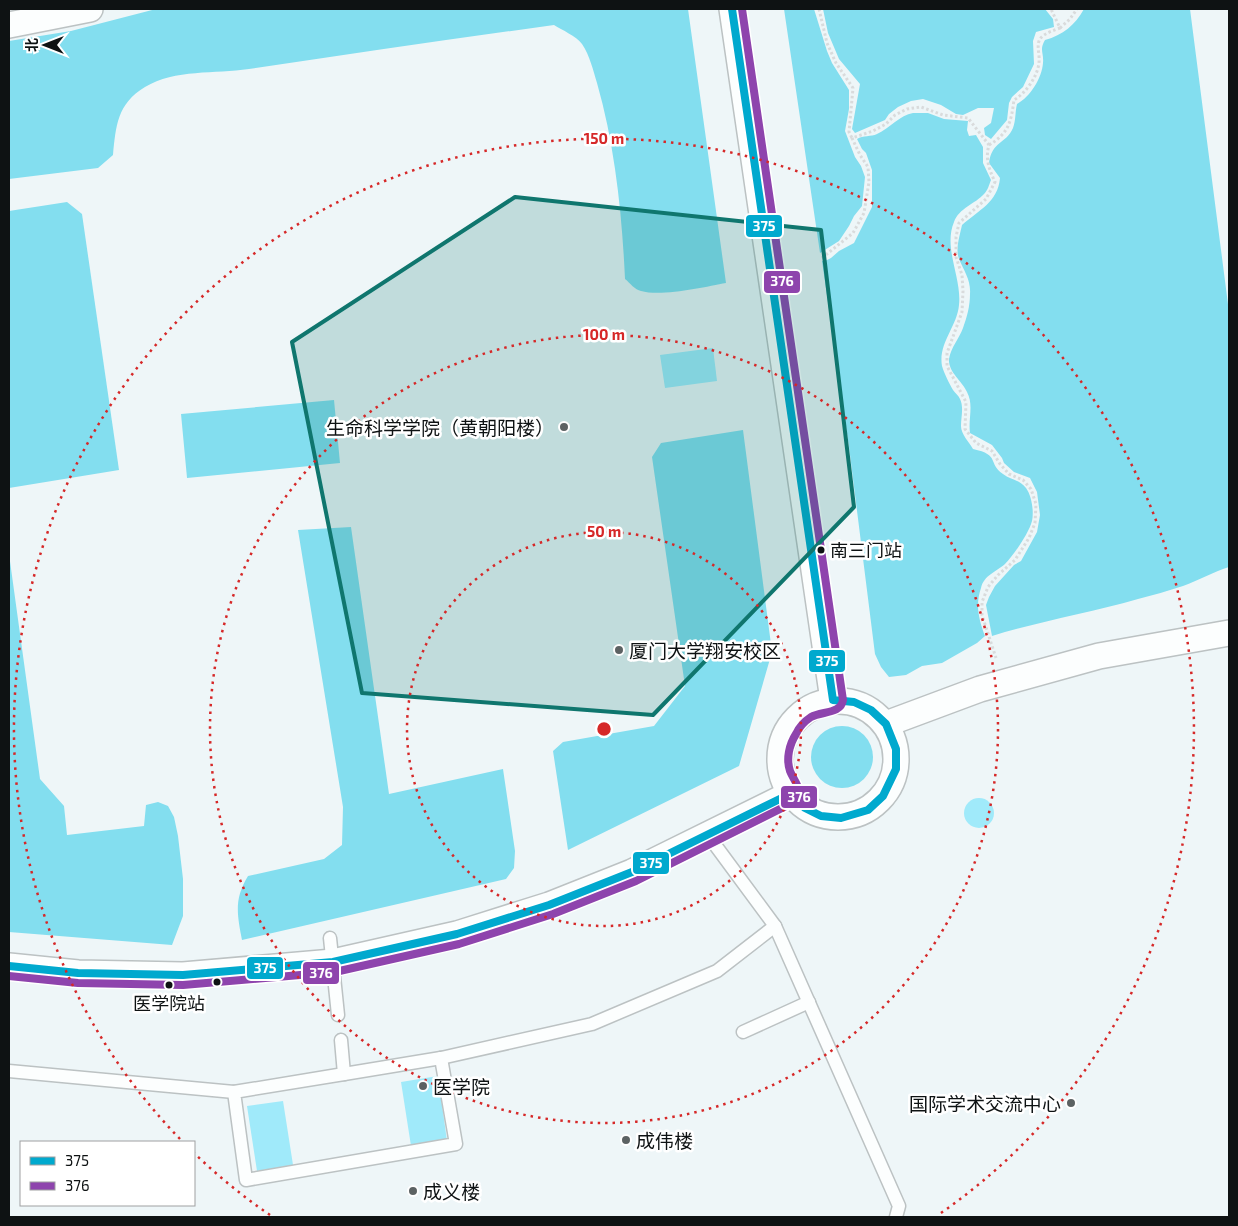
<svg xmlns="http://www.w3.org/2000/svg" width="1238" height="1226" viewBox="0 0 1238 1226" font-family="'Exo 2','Noto Sans SC',sans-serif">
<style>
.green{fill:#a0eafa}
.forest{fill:#83deef}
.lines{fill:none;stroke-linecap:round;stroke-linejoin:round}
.service-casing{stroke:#bcc2c3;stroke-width:15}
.minor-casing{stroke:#bcc2c3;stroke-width:28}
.path{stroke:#d9dbdc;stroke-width:3;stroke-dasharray:2.5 2.5;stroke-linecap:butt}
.service{stroke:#fcfefe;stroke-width:12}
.minor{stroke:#fcfefe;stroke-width:25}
.bus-1-casing{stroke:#fff;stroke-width:11}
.bus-2-casing{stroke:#fff;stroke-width:11}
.bus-1{stroke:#00a9ce;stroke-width:8}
.bus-2{stroke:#8e44ad;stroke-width:8}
.marked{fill:#0f766e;fill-opacity:0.2;stroke:#0f766e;stroke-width:4;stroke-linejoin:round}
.ring{fill:none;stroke:#d62828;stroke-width:2.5;stroke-dasharray:2.5 5}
.poi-dot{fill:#5c6263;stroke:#fff;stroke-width:2}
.bus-dot{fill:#0e1213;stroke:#fff;stroke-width:2}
.labels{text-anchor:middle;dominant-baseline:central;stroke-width:5;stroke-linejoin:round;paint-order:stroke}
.bus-label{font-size:18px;fill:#0e1213;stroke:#fff;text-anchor:start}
.poi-label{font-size:19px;fill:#0e1213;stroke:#fff;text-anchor:start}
.centre{fill:#d62828;stroke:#fff;stroke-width:2.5}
.ring-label{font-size:15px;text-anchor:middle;font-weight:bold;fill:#d62828;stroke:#fff;stroke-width:5;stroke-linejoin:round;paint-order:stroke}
.line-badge{stroke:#fff;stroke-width:2}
.badge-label{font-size:14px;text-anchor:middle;font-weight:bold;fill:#fff}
</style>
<rect width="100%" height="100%" fill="#eef6f8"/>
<g class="green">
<path d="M713,348L717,381L665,388L660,355Z"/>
<circle cx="979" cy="813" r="15"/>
<path d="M438,1076L447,1141L411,1146L401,1082Z"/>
<path d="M283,1101L293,1165L257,1171L247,1106Z"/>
</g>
<g class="forest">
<path d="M156,9H688L726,283C705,287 661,297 641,291C635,290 630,283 625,279C622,214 615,146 597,83C593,70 590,56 582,44C576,36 562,30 554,25C452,39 351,54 249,69C215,74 175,69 145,87C117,104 116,126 113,155L98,168L9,179V41L71,31Z"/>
<path d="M784,9H814L827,51L832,63L849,90V109L845,131L855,157L861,166L865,177L862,206L854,216L849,226L839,241L820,253Z"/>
<path d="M823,9H1045L1053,19L1054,27L1036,32L1033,41L1034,64L1023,87L1012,97L1009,103L1007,120L991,139L985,135L984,128L991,123L994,108H978L963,115L956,114L941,105L923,99L911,101L898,107L889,114L885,120L855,133L852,129L860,84L839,59L828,33Z"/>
<path d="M1084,9H1190L1229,312V567C1213,572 1199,580 1183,586C1168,591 1153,595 1138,599C1090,613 1040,621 992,636L986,605L989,597L995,586L1014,565L1021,561L1037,532L1040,515L1037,492L1030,478L1014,472L1004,463L1002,458L992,445L970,433C968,419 974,405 967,392C962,381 948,372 949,359C951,347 959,339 963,328C967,317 970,306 970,294C971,280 964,271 959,259C955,249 960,235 962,225C979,210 998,202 1000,178L989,163C992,141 1006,144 1013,128C1016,120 1015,112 1017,104C1030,97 1042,78 1043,63C1044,53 1039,50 1045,40C1063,35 1075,25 1084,9Z"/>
<path d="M913,113H928L944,119L968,121L967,130L969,136L976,135L983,147V163L991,180C989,185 988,190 984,194C975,204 959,208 954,222C943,248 962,278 959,305C957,327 938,343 942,366C944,373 949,383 953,390C955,393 959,396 960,399C964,407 961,417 961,426C961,434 969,442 973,449C1001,455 987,463 1003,474C1011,480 1020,480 1026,488C1032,496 1034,512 1032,521C1029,533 1013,556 1005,564C996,572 984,575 981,588C975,605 979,620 985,636L977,643L942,663L922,666L906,675L889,677L881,667L875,654L849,447L822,261H825L831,258L839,251L854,243L872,207V170L866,153L862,149L857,139C863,135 871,137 877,134C890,128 900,115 913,113Z"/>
<path d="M67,202L82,214L119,470L9,488V211Z"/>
<path d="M334,400L340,463L187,478L181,414Z"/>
<path d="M743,430L772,652L739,766L568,850L553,751L563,742L654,726L685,686L652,457L661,443Z"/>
<path d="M351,527L389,794L503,769L515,851L514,868L506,879L242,940C237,914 234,899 248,876L324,859L342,845L343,807L298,530Z"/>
<path d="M9,554L40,779L64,806L67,835L144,826L146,805L158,802L168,806L174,817L178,836L183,879V916L172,945L9,932Z"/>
<circle cx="842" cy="757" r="31"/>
</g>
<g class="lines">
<g class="service-casing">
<g id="service">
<path d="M707,834L775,926L899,1206L896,1217"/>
<path d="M330,938L338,1015"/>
<path d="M743,1032L809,1002"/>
<path d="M341,1040L344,1074L441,1058L592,1024L717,971L775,926"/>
<path d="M9,1071L234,1092"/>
<path d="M344,1074L234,1092L246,1180L456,1144L441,1058"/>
</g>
</g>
<g class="minor-casing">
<g id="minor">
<path d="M732,9L833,700"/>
<path d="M9,25L90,9"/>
<circle cx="838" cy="759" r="58"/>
<path d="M886,724L980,689L1099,656L1229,633"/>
<path d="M9,966L78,973L183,975L333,962L457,934L549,905L632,872L790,794"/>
</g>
</g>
<g class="path">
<path d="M819,9L827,43L836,63L853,88L849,132L852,138"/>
<path d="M1060,28L1070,19L1077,9"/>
<path d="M989,145C1009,133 1011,122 1014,100C1026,93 1038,76 1039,62C1040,55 1036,45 1040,39C1044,33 1055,30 1060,28L1051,9"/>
<path d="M822,258L853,233L864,213L869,182L868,167L860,155L852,138L873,131L886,124L895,115L907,109L921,107L943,115L968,118L989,145C985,159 989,169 995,182L986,199L959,223L956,237V257L962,275L963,291L962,312L947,353V366L966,402L965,429L976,443L992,451L1000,464L1009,474L1023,480L1031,489L1036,504L1035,523L1029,538L1015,560L998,575L988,587L982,602V615L996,658"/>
</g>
<use href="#service" class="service"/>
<use href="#minor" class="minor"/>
<g class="bus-1-casing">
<path id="bus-1" d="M9,966L78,973L183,975L333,962L457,934L549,905L632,872L790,794L805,808L821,816L841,818L868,810L883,796L896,769V749L886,724L871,710L854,702L833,700L732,9"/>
</g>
<g class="bus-2-casing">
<path id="bus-2" d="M9,976L78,983L183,985L335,972L459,944L553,914L636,881L798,800C803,790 794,781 790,771C786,759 789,745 796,734C799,727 805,721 811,717C822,711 841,714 843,700L742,9"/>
</g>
<use href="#bus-1" class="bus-1"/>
<use href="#bus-2" class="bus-2"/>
</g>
<path class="marked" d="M515,197L821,230L854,507L653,715L362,693L292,342Z"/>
<g class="ring">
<circle cx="604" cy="729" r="197"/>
<circle cx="604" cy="729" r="394"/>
<path d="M270 1215A590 590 0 0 1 194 1153M180 1139A590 590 0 1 1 938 1215"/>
</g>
<g class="poi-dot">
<circle cx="564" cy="427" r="5"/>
<circle cx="619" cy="650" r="5"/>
<circle cx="423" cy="1086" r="5"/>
<circle cx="1071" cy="1103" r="5"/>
<circle cx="626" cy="1140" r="5"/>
<circle cx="413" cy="1191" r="5"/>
</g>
<g class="bus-dot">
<circle cx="821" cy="550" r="4.5"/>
<circle cx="217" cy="982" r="4.5"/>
<circle cx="169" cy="985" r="4.5"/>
</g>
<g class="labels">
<g class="bus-label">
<text x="830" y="550">南三门站</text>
<text x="169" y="1003" text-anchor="middle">医学院站</text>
</g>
<g class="poi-label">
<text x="554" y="427" text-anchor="end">生命科学学院（黄朝阳楼）</text>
<text x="629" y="650">厦门大学翔安校区</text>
<text x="433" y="1086">医学院</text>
<text x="1061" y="1103" text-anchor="end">国际学术交流中心</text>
<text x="636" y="1140">成伟楼</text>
<text x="423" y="1191">成义楼</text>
</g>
</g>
<circle cx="604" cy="729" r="8" class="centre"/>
<g class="ring-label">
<text x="604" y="144">150 m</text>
<text x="604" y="340">100 m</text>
<text x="604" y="537">50 m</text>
</g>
<g class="line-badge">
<rect x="745" y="214" width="38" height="24" rx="5" fill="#00a9ce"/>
<rect x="763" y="270" width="38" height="24" rx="5" fill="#8e44ad"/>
<rect x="808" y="649" width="38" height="24" rx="5" fill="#00a9ce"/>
<rect x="780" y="785" width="38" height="24" rx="5" fill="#8e44ad"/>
<rect x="632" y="851" width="38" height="24" rx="5" fill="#00a9ce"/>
<rect x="246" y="956" width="38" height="24" rx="5" fill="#00a9ce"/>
<rect x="302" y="961" width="38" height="24" rx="5" fill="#8e44ad"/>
</g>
<g class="badge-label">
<text x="764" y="231">375</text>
<text x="782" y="286">376</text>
<text x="827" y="666">375</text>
<text x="799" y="802">376</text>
<text x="651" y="868">375</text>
<text x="265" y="973">375</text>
<text x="321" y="978">376</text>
</g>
<rect width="1238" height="1226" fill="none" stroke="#0e1213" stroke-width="20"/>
<rect x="20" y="1141" width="175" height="65" fill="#ffffff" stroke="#9fa0a1"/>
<rect x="30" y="1157" width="25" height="8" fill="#00a9ce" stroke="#9fa0a1"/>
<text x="65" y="1166" font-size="15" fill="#0e1213">375</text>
<rect x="30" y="1182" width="25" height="8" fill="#8e44ad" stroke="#9fa0a1"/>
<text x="65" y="1191" font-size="15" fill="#0e1213">376</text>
<g transform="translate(45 45) rotate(270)" stroke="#ffffff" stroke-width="4" paint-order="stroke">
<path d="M0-4L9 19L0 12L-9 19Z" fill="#0e1213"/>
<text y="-8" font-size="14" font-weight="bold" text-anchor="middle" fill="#0e1213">北</text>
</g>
</svg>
